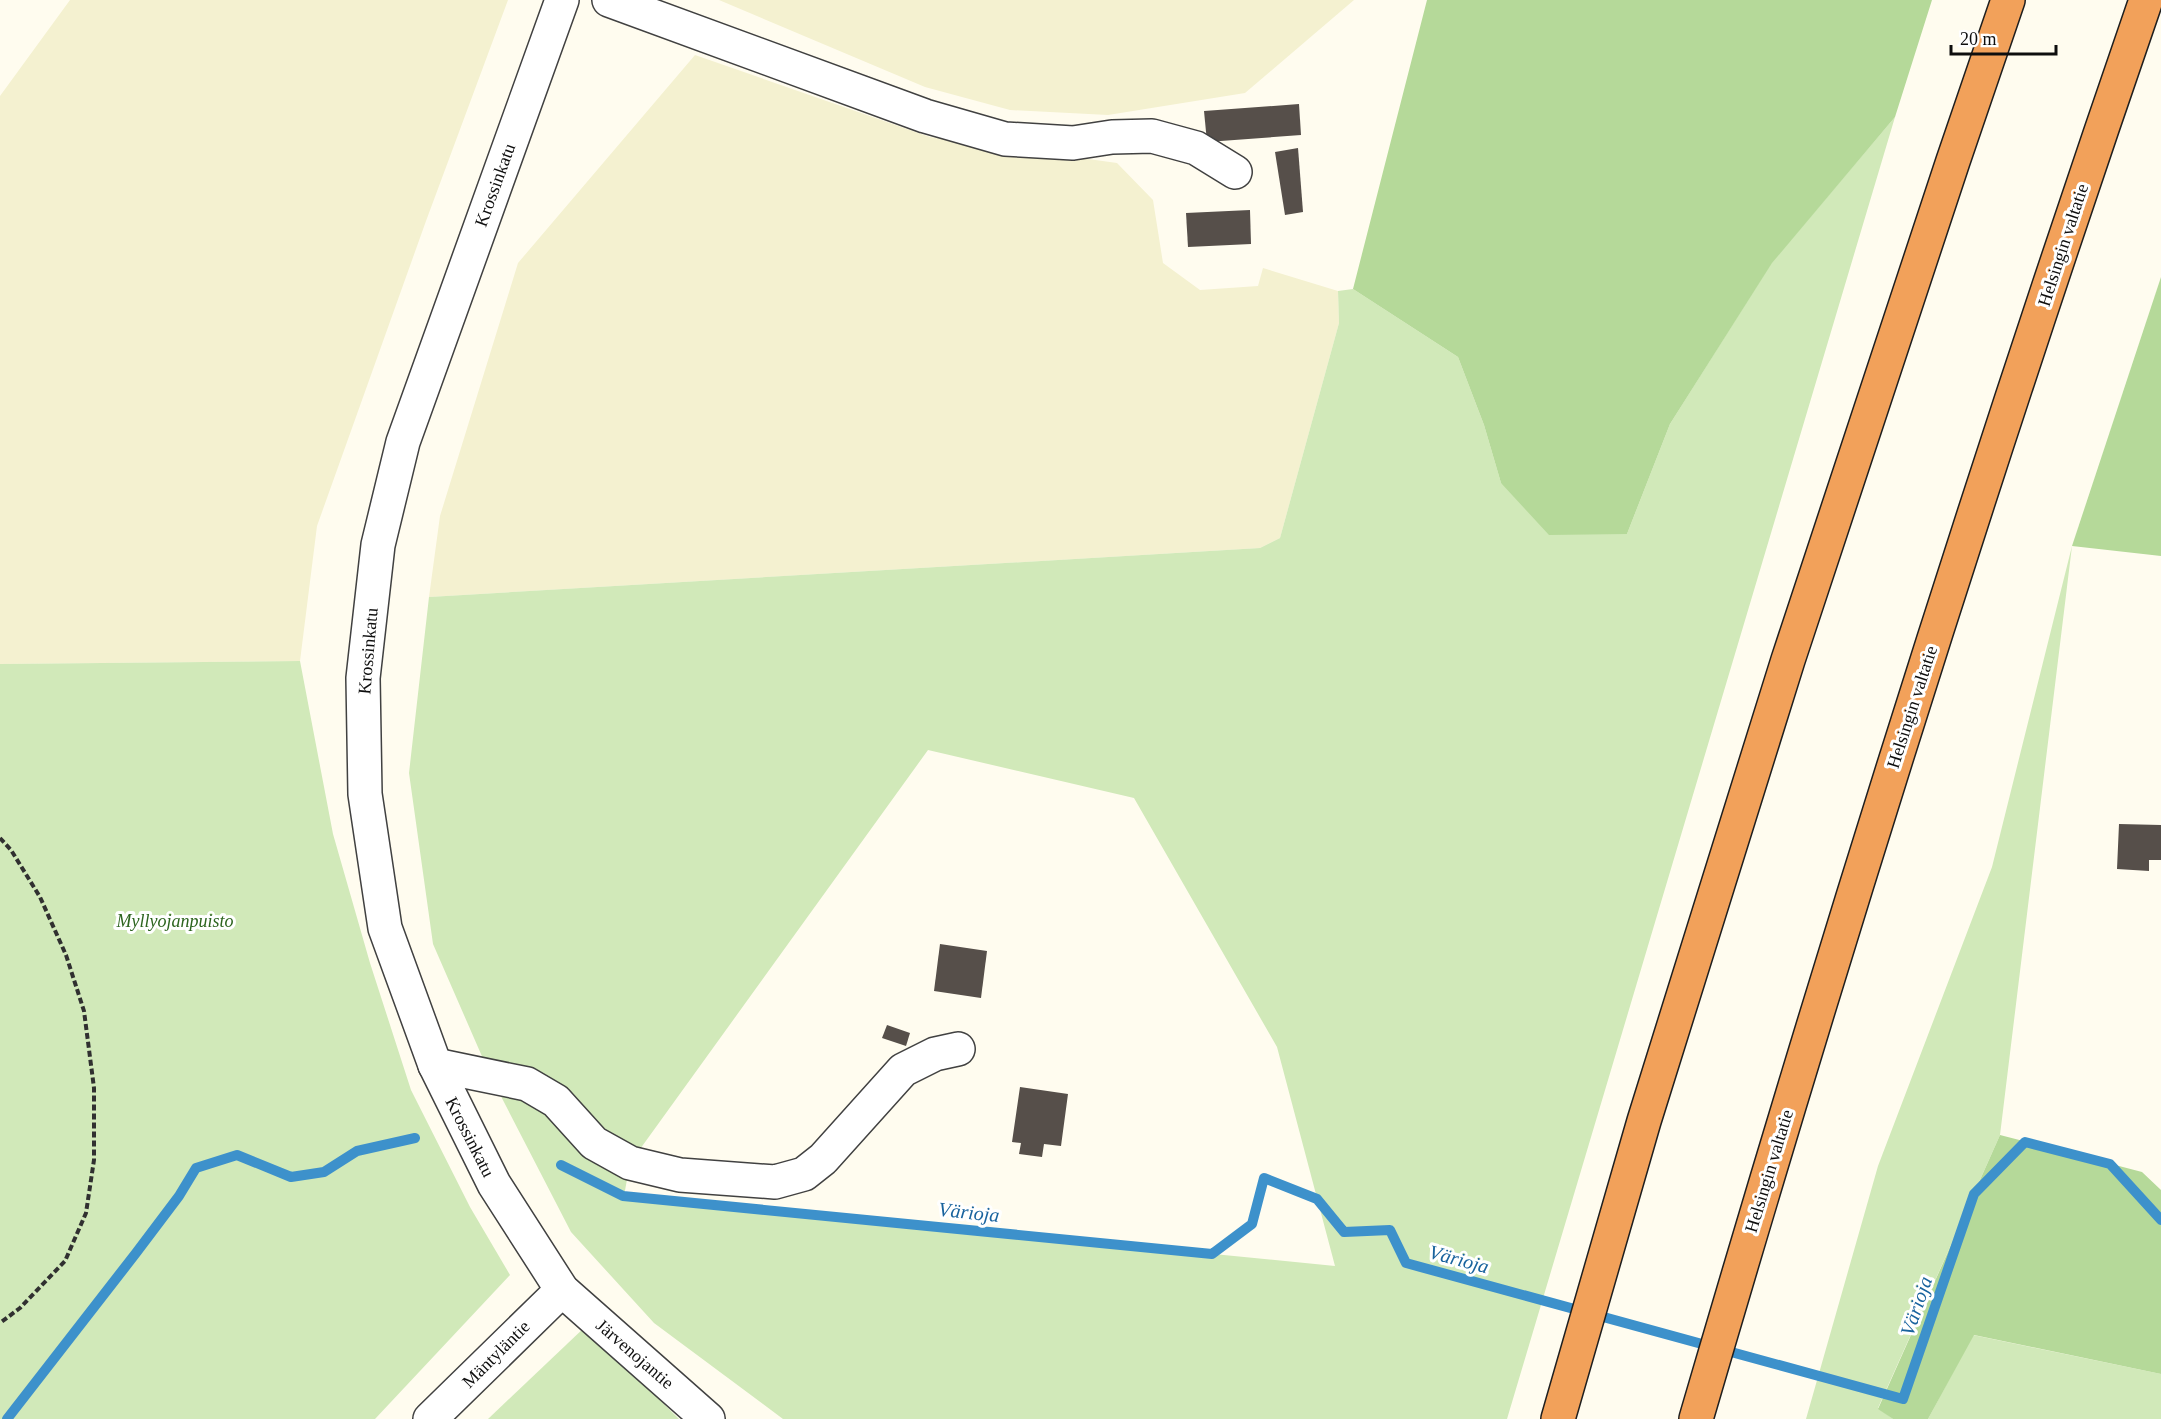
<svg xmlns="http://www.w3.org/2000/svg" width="2161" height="1419" viewBox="0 0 2161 1419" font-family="'Times New Roman',serif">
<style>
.farmland{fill:#f4f1d0}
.green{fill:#d1e9b9;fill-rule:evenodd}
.forest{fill:#b5d999}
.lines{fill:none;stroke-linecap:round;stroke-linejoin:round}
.stream{stroke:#3d91cb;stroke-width:10}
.building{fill:#564f4a}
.minor-casing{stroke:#414141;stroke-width:36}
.highway-casing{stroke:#1f1f1f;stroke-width:36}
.path{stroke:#303030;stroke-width:4;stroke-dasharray:6 3;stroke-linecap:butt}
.minor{stroke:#fff;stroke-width:33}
.highway{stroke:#f2a15a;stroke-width:33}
.labels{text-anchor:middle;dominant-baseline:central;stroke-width:6;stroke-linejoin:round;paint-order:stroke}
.street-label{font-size:18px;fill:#0e0e0e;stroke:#fff}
.park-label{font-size:18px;font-style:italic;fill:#2d651f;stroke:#fff}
.water-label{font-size:20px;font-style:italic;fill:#19639e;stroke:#fff}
</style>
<rect width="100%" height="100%" fill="#fffcef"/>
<g class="farmland">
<path d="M70,0H508L426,221L317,526L300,661L0,664V96Z"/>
<path d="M719,0H1354L1245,93L1108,115L1010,110L925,87Z"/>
<path d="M695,55L930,137L1117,163L1153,200L1163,263L1200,290L1258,286L1263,268L1338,291L1339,323L1280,538L1260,548L429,597L440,516L518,263Z"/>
</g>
<g class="green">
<path d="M1895,117L1507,1419H783L654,1323L571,1232L491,1077L433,944L409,773L429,597L1260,548L1280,538L1339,323L1338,291L1353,289L1458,357L1484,425L1501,483L1627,534L1670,424L1772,262ZM928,750L1134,798L1277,1047L1335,1266L624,1196L630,1163Z"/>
<path d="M2072,546L2000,1135L1878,1408L1893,1419H1806L1878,1166L1992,867Z"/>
<path d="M300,661L333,834L370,963L411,1090L470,1207L510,1275L375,1419H0V664Z"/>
<path d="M586,1326L679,1419H488Z"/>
<path d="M1973,1335L2161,1374V1419H1928Z"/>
</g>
<g class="forest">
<path d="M1427,0H1932L1895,117L1772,263L1670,424L1627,534L1549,535L1501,483L1484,425L1458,357L1353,289Z"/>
<path d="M2161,277V556L2072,546Z"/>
<path d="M2000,1135L2142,1172L2161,1190V1374L1974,1335L1928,1419H1893L1878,1409Z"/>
</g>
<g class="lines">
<g class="stream">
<path d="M561,1165L623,1196L1212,1254L1252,1224L1264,1178L1317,1199L1344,1232L1390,1230L1406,1263L1903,1399L1974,1194L2025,1142L2110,1164L2161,1220"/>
<path d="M7,1419L136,1253L179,1196L196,1168L237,1155L291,1177L324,1172L357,1151L415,1138"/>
</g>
</g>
<g class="building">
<path d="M1299,104L1301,135L1207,142L1204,111Z"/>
<path d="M1298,148L1303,212L1285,215L1275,152Z"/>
<path d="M1250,210L1251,244L1188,247L1186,213Z"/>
<path d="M2119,824L2161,825V860H2149V871L2117,869Z"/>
<path d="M940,944L987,951L981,998L934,991Z"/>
<path d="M887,1025L910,1033L906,1046L882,1038Z"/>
<path d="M1020,1087L1068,1094L1061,1146L1044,1144L1042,1157L1019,1154L1021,1143L1012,1142Z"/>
</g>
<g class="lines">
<g class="minor-casing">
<g id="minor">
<path d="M562,0L403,442L378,545L363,678L365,794L385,928L435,1065L494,1184L562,1290L708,1419"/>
<path d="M609,0L925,116L1005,139L1073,143L1112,137L1152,136L1196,148L1235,172"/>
<path d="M435,1065L527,1084L556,1101L594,1143L630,1163L680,1175L775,1182L804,1174L823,1159L903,1070L935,1054L958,1049"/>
<path d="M430,1419L562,1290"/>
</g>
</g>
<g class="highway-casing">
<g id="highway">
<path d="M1558,1419L1644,1121L1788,660L1953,161L2008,0"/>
<path d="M1696,1419C1835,943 1984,469 2146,0"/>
</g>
</g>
<path class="path" d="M0,838L11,850L40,897L66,955L84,1011L94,1088V1160L86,1213L65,1261L20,1308L0,1323"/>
<use href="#minor" class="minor"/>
<use href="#highway" class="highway"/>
</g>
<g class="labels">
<g class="street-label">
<text transform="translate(495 185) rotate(-70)">Krossinkatu</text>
<text transform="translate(2063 245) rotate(-72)">Helsingin valtatie</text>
<text transform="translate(368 651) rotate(-85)">Krossinkatu</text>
<text transform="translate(1912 707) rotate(-72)">Helsingin valtatie</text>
<text transform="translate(470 1137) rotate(63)">Krossinkatu</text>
<text transform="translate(1769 1171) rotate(-73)">Helsingin valtatie</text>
<text transform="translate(496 1354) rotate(-45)">Mäntyläntie</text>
<text transform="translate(635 1354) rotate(41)">Järvenojantie</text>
</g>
<g class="park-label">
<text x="175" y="921">Myllyojanpuisto</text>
</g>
<g class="water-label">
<text transform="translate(969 1212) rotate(6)">Värioja</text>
<text transform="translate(1459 1259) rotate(15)">Värioja</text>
<text transform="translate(1916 1306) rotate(-71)">Värioja</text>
</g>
</g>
<path d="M1951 45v9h105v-9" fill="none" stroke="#0e0e0e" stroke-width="3"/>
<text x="1960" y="45" font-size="18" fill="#0e0e0e" stroke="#ffffff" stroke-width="4.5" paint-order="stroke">20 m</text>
</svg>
